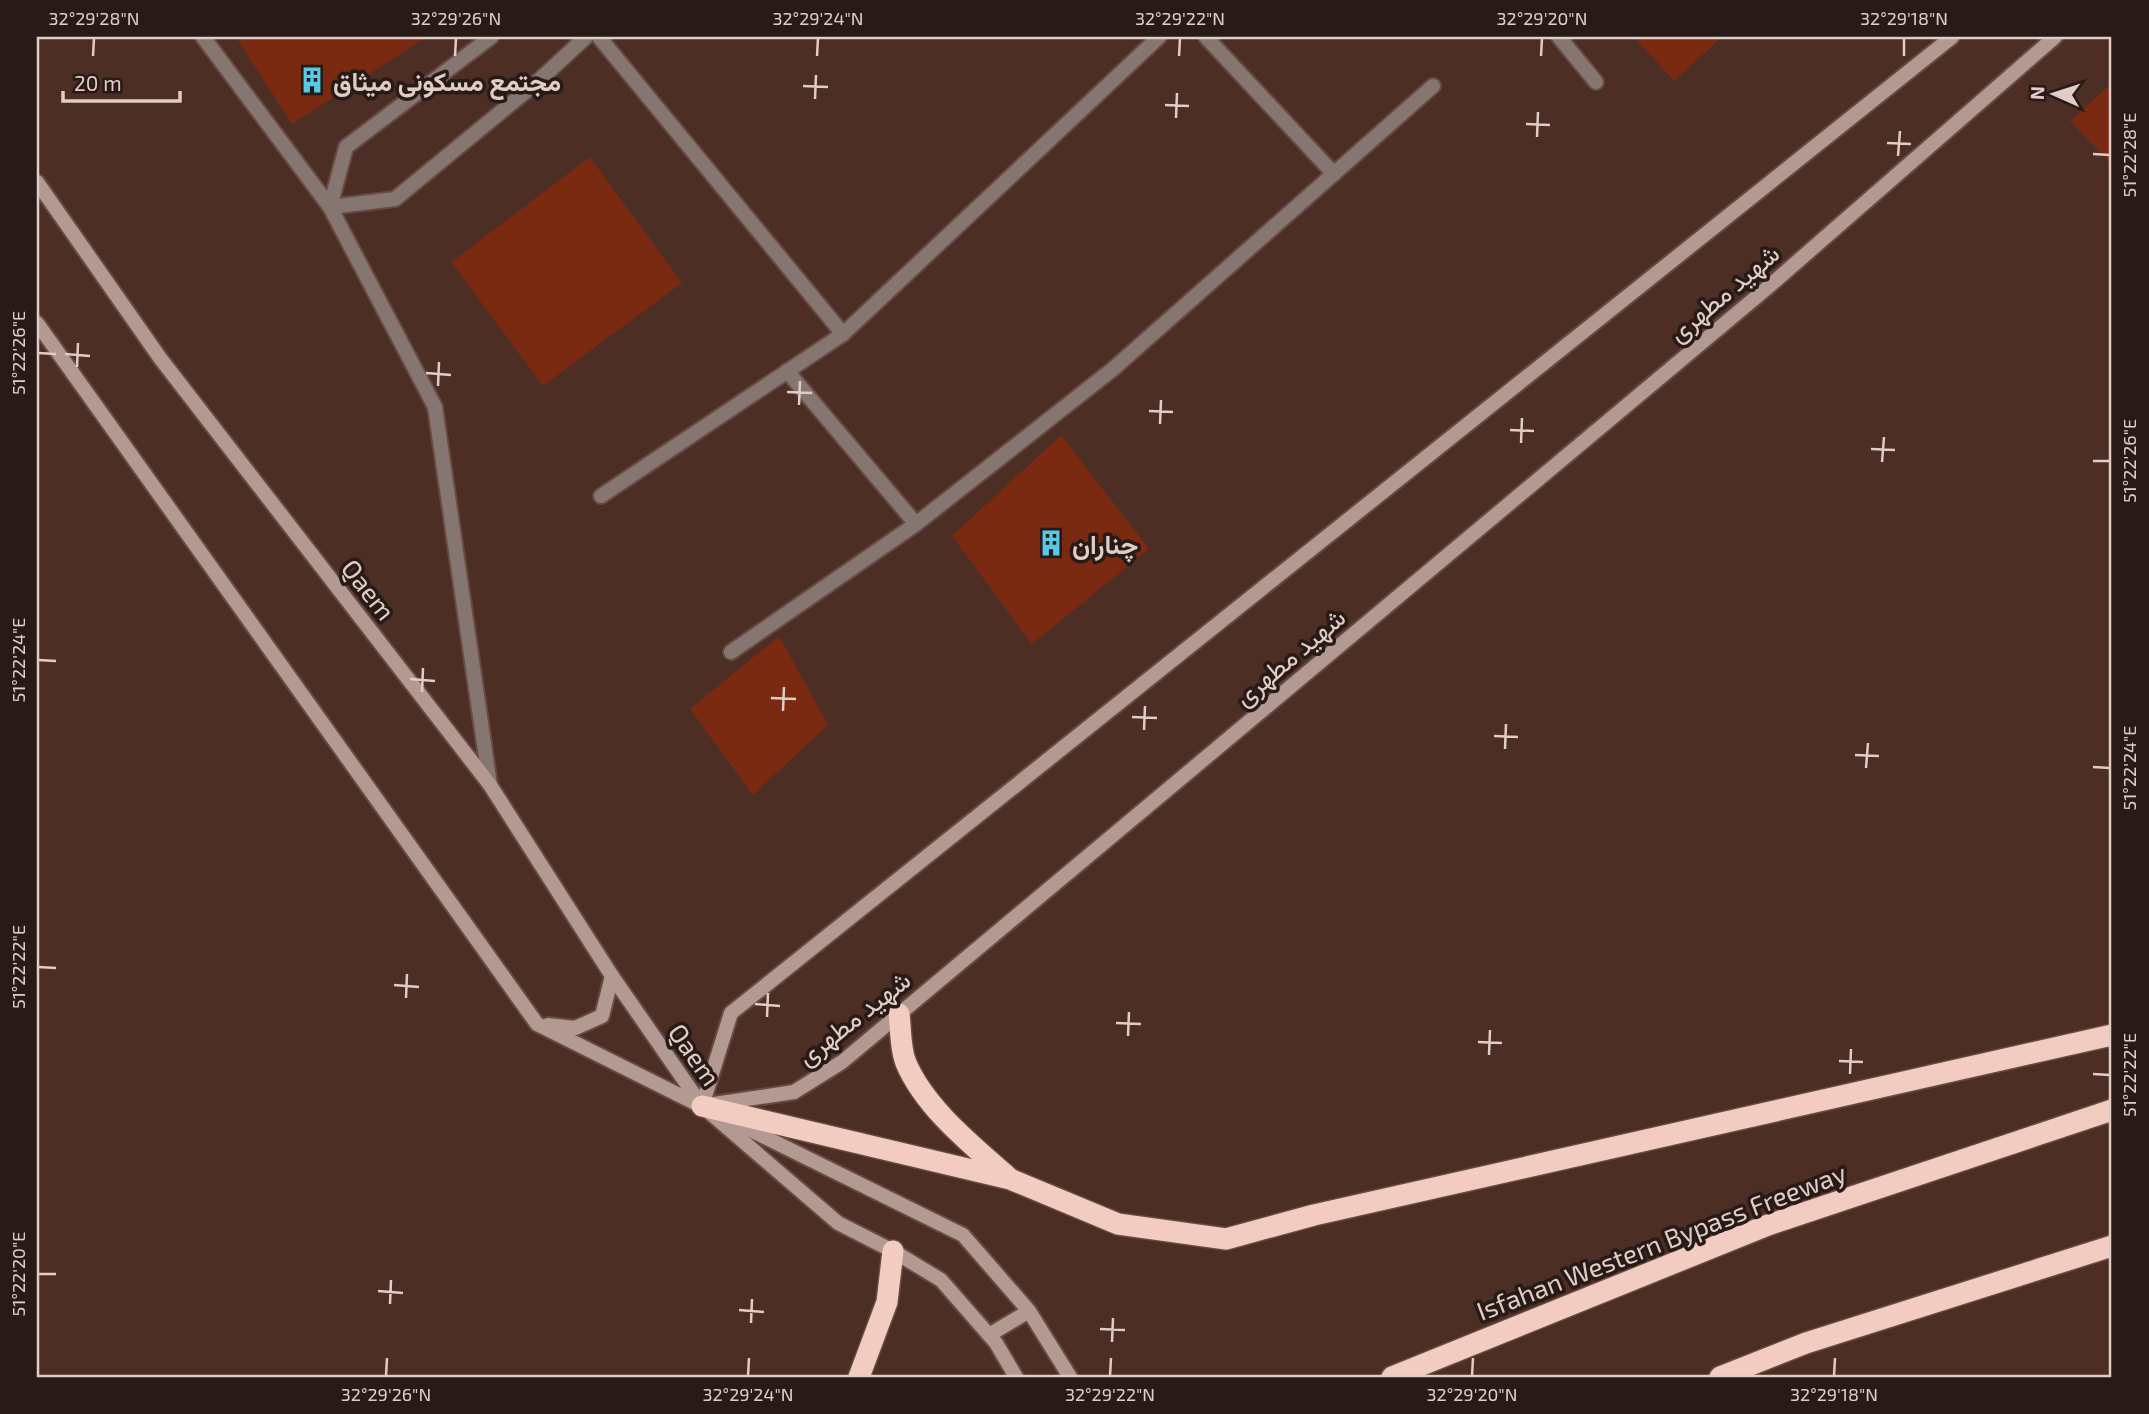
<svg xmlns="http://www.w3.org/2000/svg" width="2149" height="1414" viewBox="0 0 2149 1414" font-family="'Exo 2',Vazirmatn,sans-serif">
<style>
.building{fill:#792a11}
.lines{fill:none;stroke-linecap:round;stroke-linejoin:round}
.minor-casing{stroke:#674b42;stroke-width:18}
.secondary-casing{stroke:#674b42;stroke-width:18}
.motorway-casing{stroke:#674b42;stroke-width:24}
.minor{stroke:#867671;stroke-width:14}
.secondary{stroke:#b29991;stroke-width:14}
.motorway{stroke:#f2ccc0;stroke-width:21}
.ticks{fill:none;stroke:#e1cdc7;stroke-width:2.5}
.labels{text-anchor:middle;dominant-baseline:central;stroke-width:7;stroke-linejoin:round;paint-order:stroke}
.poi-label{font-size:26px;font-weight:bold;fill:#e1cdc7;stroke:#281a16;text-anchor:start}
.street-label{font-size:26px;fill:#e1cdc7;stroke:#281a16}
.neatline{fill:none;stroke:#e1cdc7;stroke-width:2.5}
.ticks-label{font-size:18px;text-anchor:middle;fill:#e1cdc7}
</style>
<rect width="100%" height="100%" fill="#4c2e25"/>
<g class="building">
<path d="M236,37H427L292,124Z"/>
<path d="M1634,37H1722L1674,81Z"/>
<path d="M2112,83V164L2070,121Z"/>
<path d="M590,157L682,283L543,386L451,262Z"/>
<path d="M1061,435L1149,549L1032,644L952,536Z"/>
<path d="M779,636L828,725L753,795L690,709Z"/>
</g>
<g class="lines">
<g class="minor-casing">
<g id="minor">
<path d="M203,37L330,207L435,407L490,785"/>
<path d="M491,37L346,147L330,207L395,199L536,83L586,37"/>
<path d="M599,37L843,334"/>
<path d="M1206,37L1334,174"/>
<path d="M1559,37L1596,82"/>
<path d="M787,371L916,524"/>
<path d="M601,496L843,334L1159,37"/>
<path d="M731,652L916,524L1113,369L1433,86"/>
</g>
</g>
<g class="secondary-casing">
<g id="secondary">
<path d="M37,182L160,358L490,785L612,976L702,1106L838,1223L893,1251L941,1280L996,1343L1016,1377"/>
<path d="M37,323L537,1024L701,1106"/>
<path d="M548,1025L575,1028L602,1016L612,976"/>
<path d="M714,1104L794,1092L842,1062L1767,288L2055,37"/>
<path d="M702,1106L731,1013L1952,37"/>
<path d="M726,1118L963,1235L1029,1311L1070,1377"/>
<path d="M989,1335L1029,1311"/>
</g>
</g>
<g class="motorway-casing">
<g id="motorway">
<path d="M899,1014C901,1029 900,1049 906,1063C925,1108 973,1146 1008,1177"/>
<path d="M702,1106L1010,1179L1118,1224L1226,1239L1314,1215L2112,1035"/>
<path d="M859,1377L887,1302L893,1251"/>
<path d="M1392,1377L1768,1225L2112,1110"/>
<path d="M1720,1377L1806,1343L2112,1246"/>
</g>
</g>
<use href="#minor" class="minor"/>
<use href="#secondary" class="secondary"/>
<use href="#motorway" class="motorway"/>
</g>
<path class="ticks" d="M93,56L94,38M455,56L456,38M817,56L818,38M1179,56L1180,38M1541,56L1542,38M1904,56V38M803,86L828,87M815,99L816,75M1165,105L1189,106M1176,118L1177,93M1526,124L1550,125M1537,137L1538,112M1887,143L1911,144M2093,154L2110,155M1898,156L1900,131M38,353L56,354M65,354L90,356M77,367L78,343M426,373L451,375M438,386L439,362M787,392L812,393M799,405L800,381M1149,411L1173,412M1160,424L1161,400M1510,430L1534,431M1521,443L1522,418M1871,449L1895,450M2093,461H2110M1882,462L1884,437M38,660L56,661M410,679L435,681M422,692L423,668M771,698L796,699M783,711L784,687M1132,717L1157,718M1144,730L1145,706M1494,736L1518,737M1505,749L1506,724M1855,755L1879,756M2093,767L2110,768M1866,768L1868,743M38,967L56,968M394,985L419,987M406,998L407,974M755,1004L780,1006M767,1017L768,993M1116,1023L1141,1024M1128,1036L1129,1012M1478,1042L1502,1043M1489,1055L1490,1030M1839,1061L1863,1062M1850,1074L1851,1049M2093,1074L2110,1075M38,1274H56M378,1291L403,1293M390,1304L391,1280M739,1310L764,1312M751,1323L752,1299M1100,1329L1125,1330M1112,1342L1113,1318M386,1376L387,1358M748,1376L749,1358M1110,1376L1111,1358M1472,1376L1473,1358M1834,1376L1835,1358"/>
<defs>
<g id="building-bare" transform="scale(2.1)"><path d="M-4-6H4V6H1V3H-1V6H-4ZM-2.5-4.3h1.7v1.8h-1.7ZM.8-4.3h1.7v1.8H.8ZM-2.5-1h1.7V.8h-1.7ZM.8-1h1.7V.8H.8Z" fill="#59c8e5" stroke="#281a16" stroke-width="2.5" paint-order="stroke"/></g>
</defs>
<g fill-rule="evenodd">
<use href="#building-bare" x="312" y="80"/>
<use href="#building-bare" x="1051" y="543"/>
</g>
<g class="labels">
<g class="poi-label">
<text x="333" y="80">مجتمع مسکونی میثاق</text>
<text x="1072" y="543">چناران</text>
</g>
<g class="street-label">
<text transform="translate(1723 292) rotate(-40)">شهید مطهری</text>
<text transform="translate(369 589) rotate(52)">Qaem</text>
<text transform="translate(1289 656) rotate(-40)">شهید مطهری</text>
<text transform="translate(853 1017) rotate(-38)">شهید مطهری</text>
<text transform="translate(695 1054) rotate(55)">Qaem</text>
<text transform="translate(1661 1241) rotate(-21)">Isfahan Western Bypass Freeway</text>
</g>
</g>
<rect width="2149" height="1414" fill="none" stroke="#281a16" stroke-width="77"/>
<g transform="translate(2054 94) rotate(273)" stroke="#281a16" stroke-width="5" paint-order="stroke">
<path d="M0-5L12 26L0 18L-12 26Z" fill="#e1cdc7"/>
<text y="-10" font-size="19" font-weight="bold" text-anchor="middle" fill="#e1cdc7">N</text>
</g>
<path d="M63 91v10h117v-10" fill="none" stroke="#e1cdc7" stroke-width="3.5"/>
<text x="74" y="91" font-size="21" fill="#e1cdc7" stroke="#281a16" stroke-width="5" paint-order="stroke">20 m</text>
<rect x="38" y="38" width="2072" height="1338" class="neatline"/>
<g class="ticks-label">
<text x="94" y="25">32°29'28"N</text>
<text x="456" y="25">32°29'26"N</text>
<text x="818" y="25">32°29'24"N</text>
<text x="1180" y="25">32°29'22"N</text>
<text x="1542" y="25">32°29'20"N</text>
<text x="1904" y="25">32°29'18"N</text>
<text transform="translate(2130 155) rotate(-90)" y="6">51°22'28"E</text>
<text transform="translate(19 353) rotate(-90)" y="6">51°22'26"E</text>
<text transform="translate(2130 461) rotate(-90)" y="6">51°22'26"E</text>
<text transform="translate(19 660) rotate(-90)" y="6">51°22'24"E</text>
<text transform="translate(2130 768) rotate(-90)" y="6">51°22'24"E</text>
<text transform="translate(19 967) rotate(-90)" y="6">51°22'22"E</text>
<text transform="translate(2130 1075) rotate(-90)" y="6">51°22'22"E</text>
<text transform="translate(19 1274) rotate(-90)" y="6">51°22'20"E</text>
<text x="386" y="1401">32°29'26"N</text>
<text x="748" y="1401">32°29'24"N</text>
<text x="1110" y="1401">32°29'22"N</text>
<text x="1472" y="1401">32°29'20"N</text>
<text x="1834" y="1401">32°29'18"N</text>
</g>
</svg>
